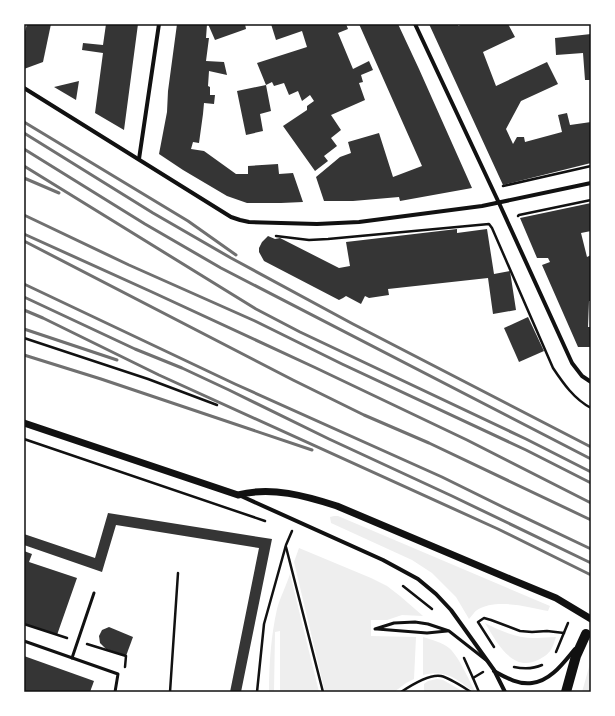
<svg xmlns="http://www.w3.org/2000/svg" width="615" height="716" viewBox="0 0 615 716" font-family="'DM Sans',sans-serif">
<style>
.green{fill:#eee}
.building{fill:#353535}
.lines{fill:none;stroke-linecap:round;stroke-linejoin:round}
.path{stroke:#111;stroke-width:2.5}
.service{stroke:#111;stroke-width:3}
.minor{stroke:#111;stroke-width:4}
.tertiary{stroke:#111;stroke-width:7}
.primary{stroke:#111;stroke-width:10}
.rail{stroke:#707070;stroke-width:3}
.neatline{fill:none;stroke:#111;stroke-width:1.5}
</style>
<rect width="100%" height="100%" fill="#fff"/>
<g class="green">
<path d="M334,516H338L550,606L548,611C528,607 496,598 477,610C474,612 472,616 469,619L456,597L432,573L412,560L331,523L330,517Z"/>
<path d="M299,548L371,578L387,586L400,596L423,616L402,615L387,620H371V636L416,637L414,679L406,683L394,692H325L294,562Z"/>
<path d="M290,574L319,692H280V631L275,632L274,692H269C269,664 271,636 277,609C280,598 286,586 290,574Z"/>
<path d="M485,623C501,631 518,639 537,638C543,638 549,637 556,637C552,650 550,654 538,660C512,673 496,641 485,623Z"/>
<path d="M423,637C432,640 442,642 449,648C458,655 469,680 475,691C470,690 466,686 462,683C449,674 439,671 423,675Z"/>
<path d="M591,660V692H582Z"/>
<path d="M437,679L443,680L464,692H424V684L428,681Z"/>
</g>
<g class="building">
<path d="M27,24H51L43,62L24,69V35Z"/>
<path d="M106,24H138L124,130L95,113L103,53L82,50L83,43L103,45Z"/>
<path d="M177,24H207L206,38H209L206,61L224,62L227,75L209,71L208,86L210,87V95H215L214,104L204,103L203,114L199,143L193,142L191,149L204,151L236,174H248V166L278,164L279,174L293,173L303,202L281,203H247L227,196L183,170L159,154L167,112L168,91Z"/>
<path d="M208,24H245L246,29L215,40Z"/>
<path d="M271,24H346L348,29L338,33L353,69L369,61L373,70L361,75L363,82L359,83L365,100L331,115L341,130L331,138L337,146L324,156L328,161L315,171L283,126L307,110V106L314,101L310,95L302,101L298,91L289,95L284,83L274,86L272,82L266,85L257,63L307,47L302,31L276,40Z"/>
<path d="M359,24H398L419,69L472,188L400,201L399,197L353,201H324L316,177L340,157L351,153L348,142L379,133L393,177L422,166Z"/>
<path d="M429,24H458V26L463,24H508L515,37L483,52L496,86L547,62L558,84L521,101L506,129L513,144L517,137H524L525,142L562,132L558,115L567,113L570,125L591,122V163L503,185Z"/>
<path d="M591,34V80H585L583,53L556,55L555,38Z"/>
<path d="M79,81L76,100L54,87Z"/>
<path d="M266,85L271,111L260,114L263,131L246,135L237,91Z"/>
<path d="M591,203V231L581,233L587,257L591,255L590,282H591V301H589L588,327H591V347H578L542,265L550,262L548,258H537L520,218Z"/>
<path d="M457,229V233L487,229L494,274L510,271L516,310L493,314L488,278L388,289L389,295L369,298L365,296L361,304L346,296L343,298L339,300L264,261L259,252V248L262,242L268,236L275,239L280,238L339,268L350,266L346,242Z"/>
<path d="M528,317L544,351L519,362L504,328Z"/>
<path d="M108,513L272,539L241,692H230L259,548L116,525L102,572L24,545V534L95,558Z"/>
<path d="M24,551L32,554L29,562L77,578L57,635L24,624Z"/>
<path d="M109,627L133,637L126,656L106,649L100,643L99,636L102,630Z"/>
<path d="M24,656L94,681L90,692H24Z"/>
</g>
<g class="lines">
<g class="path">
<path d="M503,186L591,166"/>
<path d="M518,216L519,215L591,200"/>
<path d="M276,236L309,240L328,239L489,224L492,228L553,368C563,383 574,399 591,408"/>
<path d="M24,338L148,379L217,405"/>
<path d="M24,439L265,521"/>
<path d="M286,547L323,692"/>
<path d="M403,586L432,609"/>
<path d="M24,624L67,638"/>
<path d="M87,644L126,656L125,667"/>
<path d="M494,647L478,622L484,618L491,620L520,631L532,632L547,631L564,633"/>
<path d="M556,652L568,623"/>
<path d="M464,658L473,678"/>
<path d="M514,667C524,669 533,669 542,665"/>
<path d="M170,692L178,573"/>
<path d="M257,692L264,624L286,545L292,531"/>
<path d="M401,692C410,686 430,674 441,676C450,678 463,687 471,692"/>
<path d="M479,692L473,678L483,672"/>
</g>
<g class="service">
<path d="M375,629L394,623L415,622L428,624L449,631L486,660"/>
<path d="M377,629L427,633L447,631"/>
<path d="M24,641L118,674L115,692"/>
<path d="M72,658L94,593"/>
</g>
<g class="minor">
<path d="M415,24L499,203L572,363L582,376L591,382"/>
<path d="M24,88L231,217L240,220L249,222L317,224L359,222L482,206L591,183"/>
<path d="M139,159L159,24"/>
<path d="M241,496L383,560L418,579L436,594L451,610L494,670L505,692"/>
<path d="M494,671C505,677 518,685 532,683C551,681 564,662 575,649"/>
</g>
<path class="tertiary" d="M24,423L238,495C271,486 306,496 337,506L510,579L556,598L591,619"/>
<path class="primary" d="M566,692L576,656L586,634"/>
<g class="rail">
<path d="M24,122L188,221L236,255"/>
<path d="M24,133L153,213L231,258L353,324L591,447"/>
<path d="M24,149L145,224L221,268L591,459"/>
<path d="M24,166L256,309L300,332L526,439L591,472"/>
<path d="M24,178L59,193"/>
<path d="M24,215L129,265L255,321L342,364L526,450L591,483"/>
<path d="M24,234L152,292L316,368L467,440L591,503"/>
<path d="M24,241L293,380L364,415L429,443L591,520"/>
<path d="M24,284L235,384L442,477L507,509L591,549"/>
<path d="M24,297L135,349L182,368L229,390L329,439L452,496L591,563"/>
<path d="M24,310L43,318L159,375L498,529L591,575"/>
<path d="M24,329L117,360"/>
<path d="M24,355L101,379L312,450"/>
</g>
</g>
<rect width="615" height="716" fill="none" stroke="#ffffff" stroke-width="50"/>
<rect x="25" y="25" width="565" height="666" class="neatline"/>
</svg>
